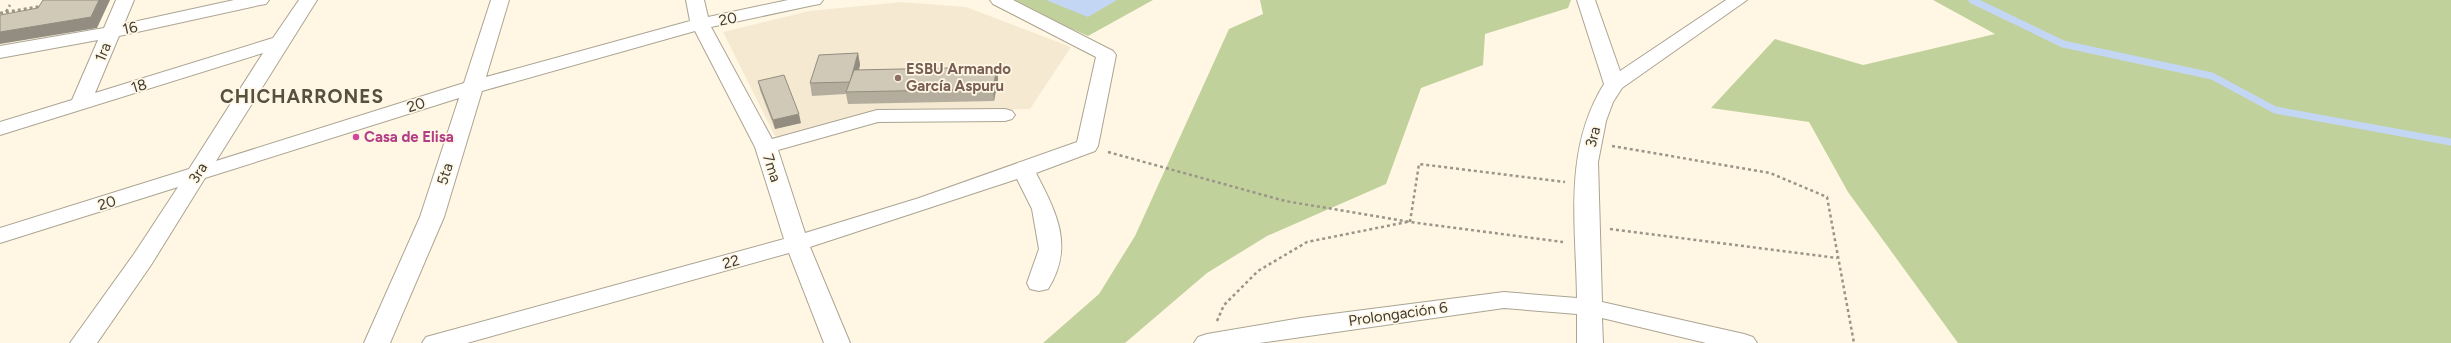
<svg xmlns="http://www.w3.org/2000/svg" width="2451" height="343" viewBox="0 0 2451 343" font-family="Figtree,sans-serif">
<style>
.built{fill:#f5ead1}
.green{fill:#c1d19b}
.water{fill:#c3d7f5}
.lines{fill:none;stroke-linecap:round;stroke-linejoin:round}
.stream{stroke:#c3d7f5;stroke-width:7}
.minor-casing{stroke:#aba492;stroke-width:2}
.path{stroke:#9a9588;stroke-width:2.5;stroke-dasharray:3 3;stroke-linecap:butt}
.minor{fill:#fff;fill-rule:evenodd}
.wall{fill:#b4ad9d}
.shaded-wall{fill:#928d80}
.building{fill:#d1c9b7;stroke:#928d80}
.education-dot{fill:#8d6e63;stroke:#fff7e4;stroke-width:1.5}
.hotel-dot{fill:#d1479c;stroke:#fff7e4;stroke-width:1.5}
.labels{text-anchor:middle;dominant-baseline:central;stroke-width:3.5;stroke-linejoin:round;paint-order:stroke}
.street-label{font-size:15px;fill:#3e3b34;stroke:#fff7e4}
.education-label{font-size:15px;font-weight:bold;fill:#785e54;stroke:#fff7e4;text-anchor:start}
.hotel-label{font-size:15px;font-weight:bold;fill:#b23c85;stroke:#fff7e4;text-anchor:start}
.district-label{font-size:19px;font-weight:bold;letter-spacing:1px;fill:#575041;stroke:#fff7e4}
</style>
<rect width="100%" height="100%" fill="#fff7e4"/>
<path class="built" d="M902,2L966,7L1071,47L1030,109L875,112L776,138L723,32L809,11Z"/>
<g class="green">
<path d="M1006,0H1153L1088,36Z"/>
<path d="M1260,0H1571L1568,8L1485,34L1483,65L1421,88L1386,184L1267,236L1207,273L1125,343H1043L1099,294L1135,236L1229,29L1263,14Z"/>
<path d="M1933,0H2451V343H1958L1848,192L1809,122L1711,108L1775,39L1863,65L1995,34Z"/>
</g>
<path class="water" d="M1046,0H1117L1088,17Z"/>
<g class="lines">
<path class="stream" d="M1972,0L2063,44L2212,76L2275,110L2451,142"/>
<g class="minor-casing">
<g id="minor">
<path d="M116,0H134L124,24L234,0H269L266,4L260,5L119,36L95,93L273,38L299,0H317L216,161L464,83L491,0H509L486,77L690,21L686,0H704L708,17L788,0H823L820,4L814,5L711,27L772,139L877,110L1005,109L1012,111L1015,115L1012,119L1005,121L878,122L778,150L805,233L919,198L1077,142L1096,57L993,4L990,0H1013L1113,51L1116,55L1098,146L1095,151L1036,173C1056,212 1075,246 1048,289L1039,291L1030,289L1027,283L1039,249L1032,209L1017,179L810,247L850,343H824L789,253L467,343H422L426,337L784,239L755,147L695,31L482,91L444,217L390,343H364L420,217L459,98L205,178L151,265L97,343H70L134,254L178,187L0,243V228L189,169L263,53L0,135V122L72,100L98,40L0,58V46L104,28Z"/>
<path d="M1577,0H1595L1620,71L1726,0H1747L1622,88L1613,102L1606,121L1598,162L1602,302L1744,334L1753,337L1757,343H1706L1602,318L1603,343H1577V314L1504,308L1259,343H1194L1198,337L1207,334L1301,318L1504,292L1577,298C1576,224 1563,150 1604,84Z"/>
</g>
</g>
<g class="path">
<path d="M0,13L42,6"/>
<path d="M3,17L10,5"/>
<path d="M1612,146L1770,173L1827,197L1854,343"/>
<path d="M1108,152L1285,201L1410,222L1563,242"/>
<path d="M1410,222L1419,164L1565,182"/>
<path d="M1610,229L1837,258"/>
<path d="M1217,321L1224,305L1258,271L1307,242L1407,222"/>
</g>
<use href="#minor" class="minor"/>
</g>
<g class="wall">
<path d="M858,53L860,65L859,70L997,67L998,79L994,101L848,104L846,94L812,96L810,83Z"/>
<path d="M758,81L801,123L775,129L760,90Z"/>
</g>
<g class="shaded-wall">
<path d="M99,0H110L97,28L0,44V32Z"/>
<path d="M858,53L860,65L852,92L850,82Z"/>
<path d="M997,67L998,79L994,101L993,89Z"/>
<path d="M799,114L801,123L775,129L773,120Z"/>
</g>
<g class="building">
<path d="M43,0H99L91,17L0,32V15L38,8Z"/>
<path d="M858,53L850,82L810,83L819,55Z"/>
<path d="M997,67L993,89L846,92L854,70Z"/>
<path d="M784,75L799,114L773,120L758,81Z"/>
</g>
<circle class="education-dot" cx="898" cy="78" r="4"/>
<circle class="hotel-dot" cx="356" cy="137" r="4"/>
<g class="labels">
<g class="street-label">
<text transform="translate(728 19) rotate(-11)">20</text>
<text transform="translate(130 28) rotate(-12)">16</text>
<text transform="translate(103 52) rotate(-67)">1ra</text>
<text transform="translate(139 86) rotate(-17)">18</text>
<text transform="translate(416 105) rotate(-18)">20</text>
<text transform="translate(1593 137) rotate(-76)">3ra</text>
<text transform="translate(772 168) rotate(72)">7ma</text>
<text transform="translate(198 173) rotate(-58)">3ra</text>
<text transform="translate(445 174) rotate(-73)">5ta</text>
<text transform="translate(107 203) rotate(-17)">20</text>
<text transform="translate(731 262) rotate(-15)">22</text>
<text transform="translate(1398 314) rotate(-8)">Prolongación 6</text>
</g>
<g class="education-label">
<text x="906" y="69">ESBU Armando<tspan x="906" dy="17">García Aspuru</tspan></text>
</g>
<g class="hotel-label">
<text x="364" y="137">Casa de Elisa</text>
</g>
<g class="district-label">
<text x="302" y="96">CHICHARRONES</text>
</g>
</g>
</svg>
